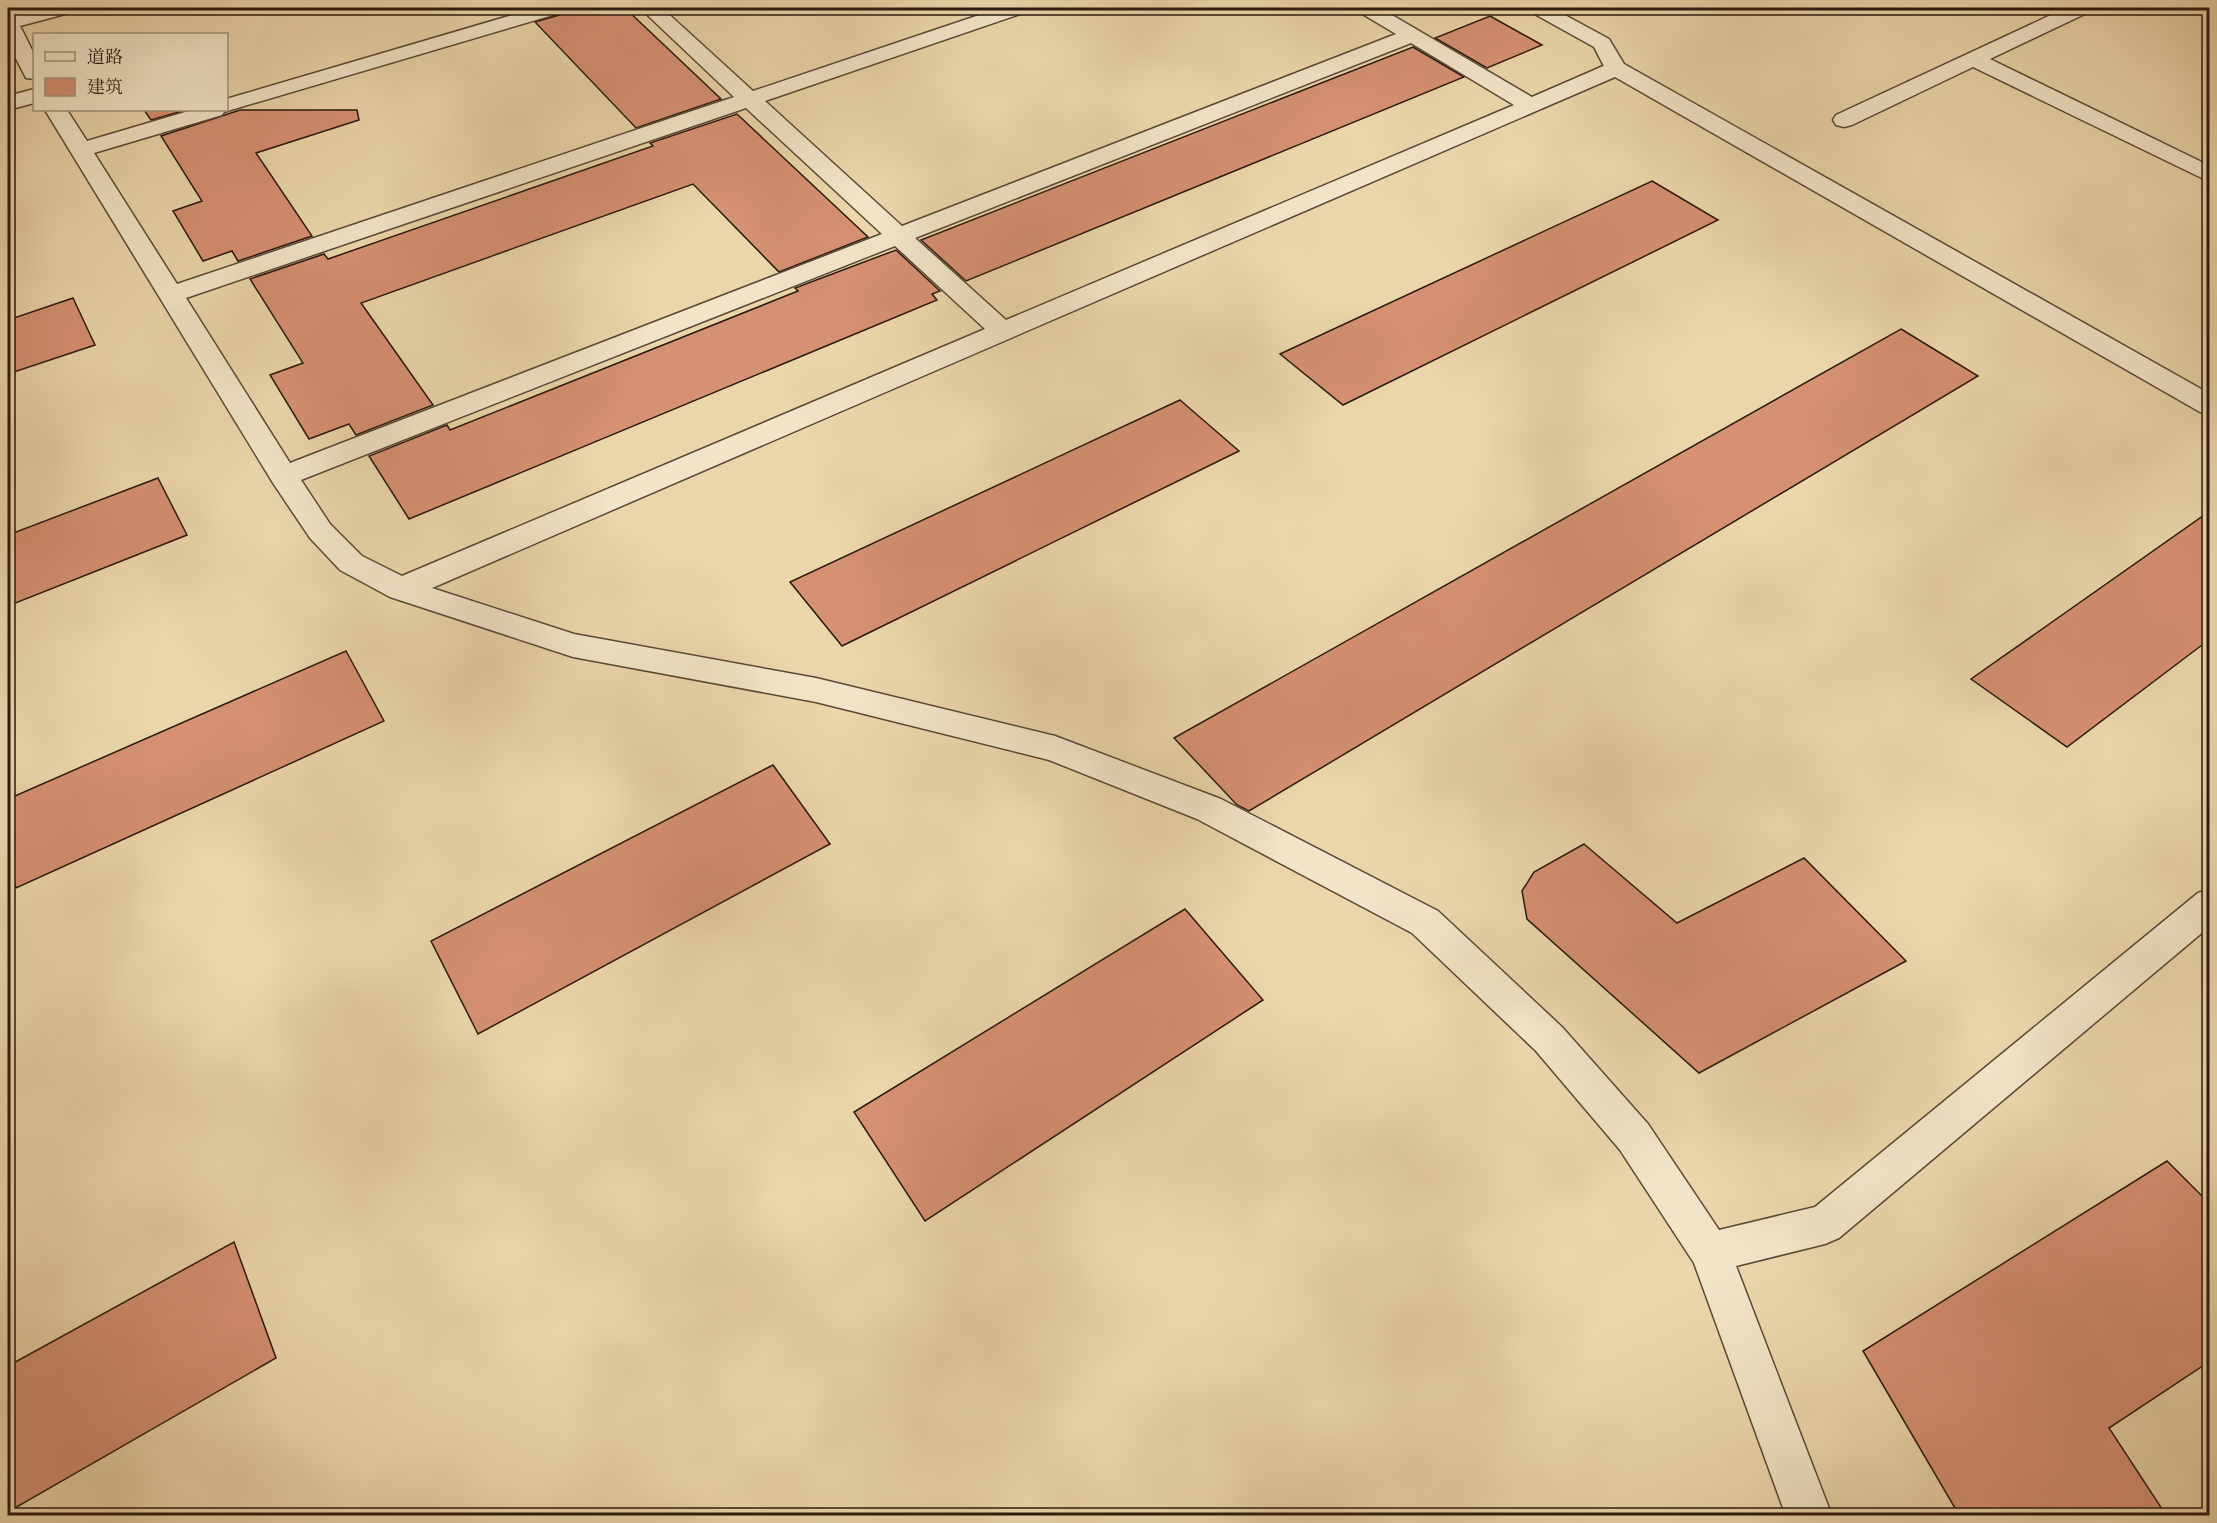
<svg xmlns="http://www.w3.org/2000/svg" width="2217" height="1523" viewBox="0 0 2217 1523" font-family="'IM FELL DW Pica','Noto Serif SC',serif">
<style>
.building{fill:#d69073;stroke:#2a190f;stroke-width:1.5}
.lines{fill:none;stroke-linecap:round;stroke-linejoin:round}
.lane-casing{stroke:#5a4836;stroke-width:3}
.street-casing{stroke:#5a4836;stroke-width:3}
.lane{fill:#f2e4c8;fill-rule:evenodd}
.street{fill:#f2e4c8;fill-rule:evenodd}
</style>
<rect width="100%" height="100%" fill="#ebd6ab"/>
<filter id="stains"><feTurbulence type="fractalNoise" baseFrequency=".00333" numOctaves="4"/><feColorMatrix values="0 0 0 0 .2 0 0 0 0 .09 0 0 0 0 .02 0 0 0 .5 -.17"/></filter>
<radialGradient id="worn" r=".72"><stop offset=".6" stop-color="#630" stop-opacity="0"/><stop offset="1" stop-color="#630" stop-opacity=".3"/></radialGradient>
<g class="building">
<path d="M584,8H625L721,99L636,128L535,22Z"/>
<path d="M1490,16L1542,45L1487,68L1435,38Z"/>
<path d="M1413,47L1464,77L966,281L921,240Z"/>
<path d="M144,110H186L151,120Z"/>
<path d="M240,110H357L359,120L256,153L312,236L238,261L232,251L203,261L173,211L202,201L161,136Z"/>
<path d="M737,114L868,237L779,272L693,184L361,303L433,405L356,435L349,424L309,439L270,375L303,363L250,279L324,254L328,259L653,146L650,143Z"/>
<path d="M1652,181L1718,220L1343,405L1280,354Z"/>
<path d="M896,250L940,291L932,294L937,300L409,519L369,456L447,425L450,430L798,291L795,288Z"/>
<path d="M73,298L95,345L8,374V320Z"/>
<path d="M1901,329L1978,376L1249,811L1237,805L1174,738Z"/>
<path d="M1180,400L1239,451L842,646L790,582Z"/>
<path d="M158,478L187,535L8,606V535Z"/>
<path d="M2210,511V639L2067,747L1971,679Z"/>
<path d="M346,651L384,721L16,888L8,861V799Z"/>
<path d="M773,765L830,844L478,1034L431,941Z"/>
<path d="M1584,844L1677,923L1804,858L1906,961L1699,1073L1527,919L1522,891L1534,872Z"/>
<path d="M1185,909L1263,1000L925,1221L854,1112Z"/>
<path d="M2167,1161L2210,1204V1361L2109,1428L2166,1515H1959L1863,1351Z"/>
<path d="M234,1242L276,1358L8,1512V1366Z"/>
</g>
<g class="lines">
<g class="lane-casing">
<g id="lane">
<path d="M1528,8H1552L1609,39L1627,69L1624,74L1616,75L1608,74L1594,47L1531,12Z"/>
<path d="M2066,8H2092L2089,12L1990,59L2210,166V182L1973,67L1852,125L1844,127L1836,125L1833,120L1836,115Z"/>
</g>
</g>
<g class="street-casing">
<g id="street">
<path d="M44,8H76L73,12L20,26L34,54V79L26,78L8,43V17Z"/>
<path d="M536,8H566L563,12L224,112L222,115L94,153L177,284L734,97L640,8H662L753,91L1000,8H1029L1026,12L765,101L902,226L1396,34L1359,12L1356,8H1380L1532,97L1608,64L1616,63L1624,64L2210,394V415L2200,412L1615,77L432,588L574,634L816,678L1055,736L1221,799L1438,911L1562,1027L1648,1124L1719,1230L1815,1207L2198,893L2210,889V926L1839,1238L1825,1244L1736,1266L1832,1516H1786L1694,1263L1620,1150L1536,1051L1412,933L1197,819L1049,760L816,702L573,657L390,597L340,570L310,538L273,483L45,110H67L87,141L192,110H226V99ZM1411,43L1514,105L1006,320L915,238ZM746,108L882,234L290,463L186,298ZM895,246L985,329L402,576L362,556L330,524L301,480Z"/>
<path d="M34,89V103L8,110V96Z"/>
</g>
</g>
<use href="#lane" class="lane"/>
<use href="#street" class="street"/>
</g>
<rect width="2217" height="1523" fill="none" stroke="#ebd6ab" stroke-width="30"/>
<rect x="9" y="9" width="2199" height="1505" fill="none" stroke="#2a190f" stroke-width="3"/>
<rect x="15" y="15" width="2187" height="1493" fill="none" stroke="#2a190f" stroke-width="1.5"/>
<rect x="33" y="33" width="195" height="78" fill="#f2e4c8" stroke="#a2937e" stroke-width="1.5"/>
<rect x="45" y="52" width="30" height="9" fill="#f2e4c8" stroke="#a2937e" stroke-width="1.5"/>
<text x="87" y="63" font-size="18" fill="#2a190f">道路</text>
<rect x="45" y="78" width="30" height="18" fill="#d69073" stroke="#a2937e" stroke-width="1.5"/>
<text x="87" y="93" font-size="18" fill="#2a190f">建筑</text>
<rect width="100%" height="100%" filter="url(#stains)"/>
<rect width="100%" height="100%" fill="url(#worn)"/>
</svg>
